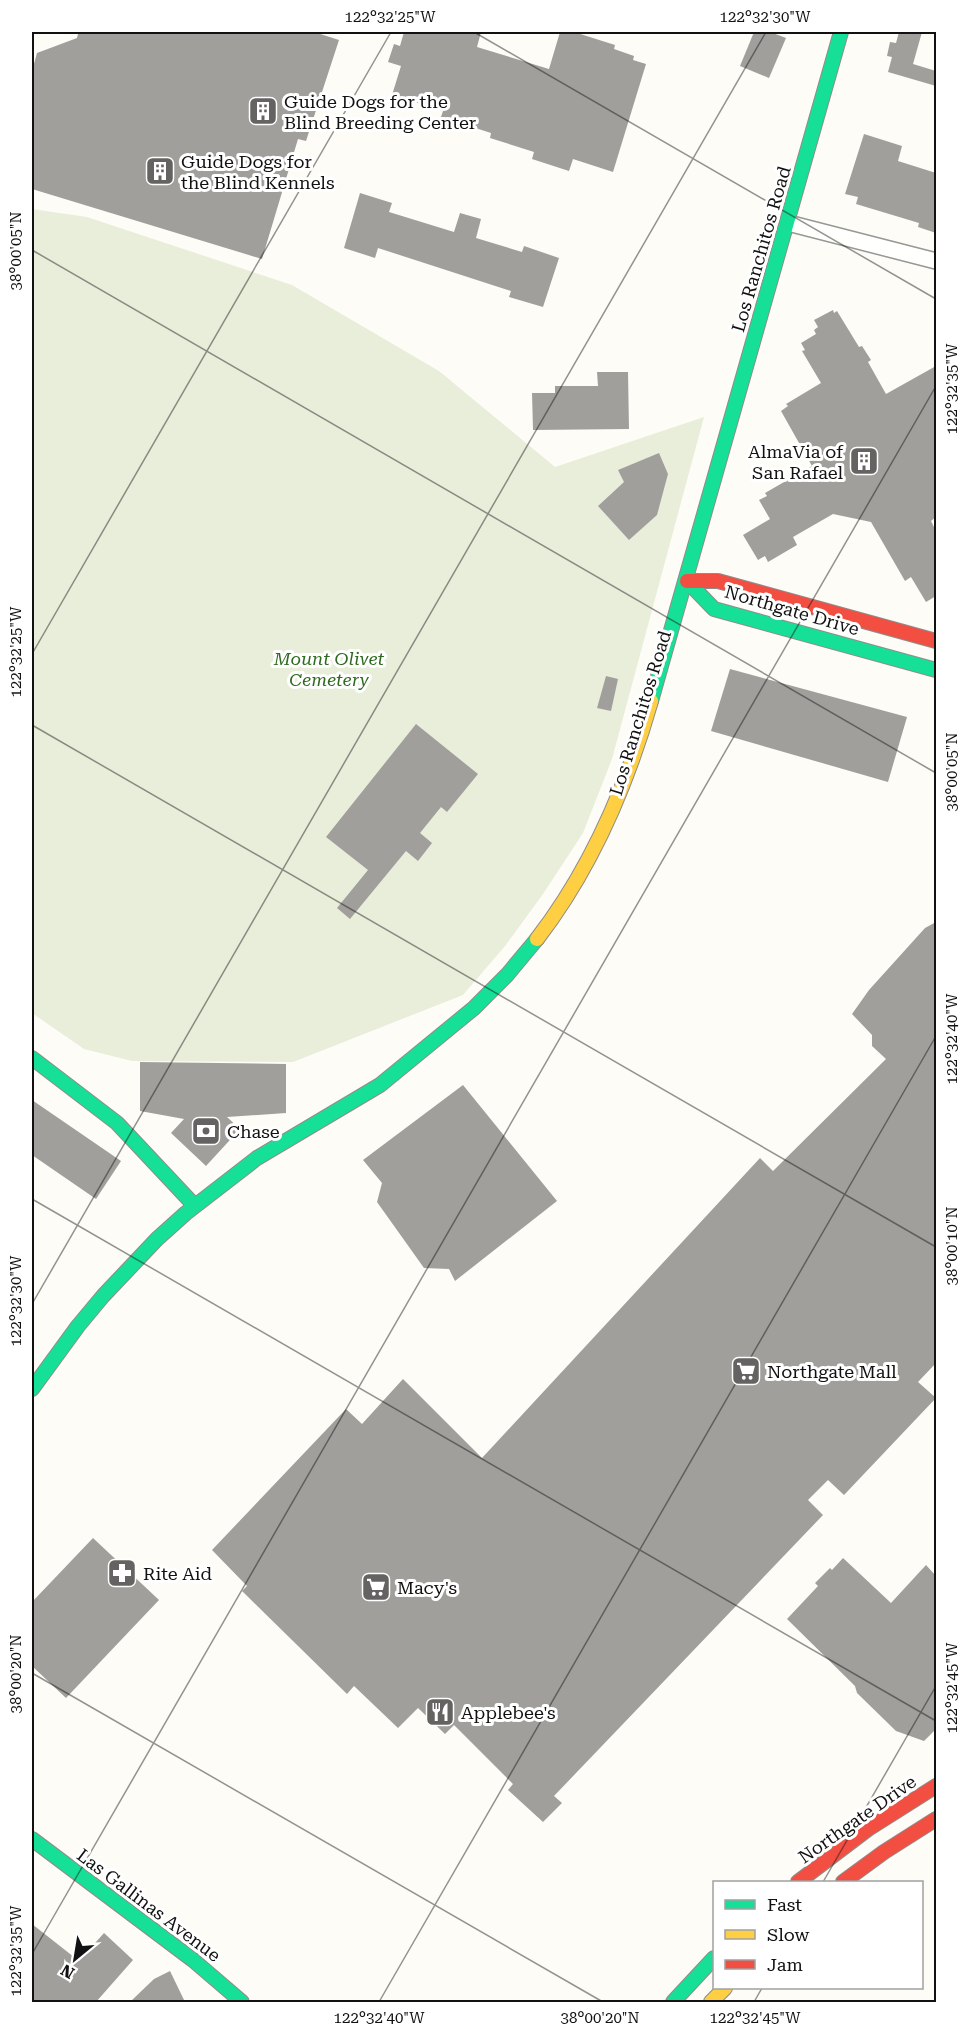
<svg xmlns="http://www.w3.org/2000/svg" width="968" height="2034" viewBox="0 0 968 2034" font-family="'Roboto Serif',serif">
<style>
.cemetery{fill:#e9eedb}
.building{fill:#a19f9c}
.lines{fill:none;stroke-linecap:round;stroke-linejoin:round}
.street-casing{stroke:#979795;stroke-width:18}
.fast-casing{stroke:#8e8d8b;stroke-width:16}
.slow-casing{stroke:#8e8d8b;stroke-width:16}
.jam-casing{stroke:#8e8d8b;stroke-width:16}
.street{stroke:#fffffe;stroke-width:15}
.fast{stroke:#16e098;stroke-width:14}
.slow{stroke:#ffcf43;stroke-width:14}
.jam{stroke:#f24e42;stroke-width:14}
.ticks{fill:none;stroke:#111;stroke-width:1.5;stroke-opacity:0.45}
.labels{text-anchor:middle;dominant-baseline:central;stroke-width:6;stroke-linejoin:round;paint-order:stroke}
.poi-label{font-size:18px;fill:#111;stroke:#fff;text-anchor:start}
.street-label{font-size:18px;fill:#111;stroke:#fff}
.park-label{font-size:18px;font-style:italic;fill:#2f6b1f;stroke:#fff}
.neatline{fill:none;stroke:#111;stroke-width:2}
.ticks-label{font-size:15px;text-anchor:middle;fill:#111}
</style>
<rect width="100%" height="100%" fill="#fdfcf7"/>
<path class="cemetery" d="M32,209L87,217L292,285L439,371L555,467L704,417L612,759L583,833L543,894L505,946L463,995L293,1062L132,1061L84,1049L32,1013Z"/>
<g class="building">
<path d="M85,32H314L339,40L306,141L298,139L262,259L32,189V71L37,53L77,38L78,34Z"/>
<path d="M404,32H481L477,47L549,69L560,32H574L615,45L614,49L634,56L633,60L646,64L613,172L573,159L569,171L532,159L534,152L490,138L491,133L441,117L443,111L392,95L401,66L388,62L394,44L400,46Z"/>
<path d="M754,32H770L786,38L769,78L740,66Z"/>
<path d="M899,32H922L913,64L936,71V86L888,72L892,57L887,56L890,42L896,43Z"/>
<path d="M864,134L902,146L898,161L936,173V233L918,227L919,223L856,204L858,197L845,194Z"/>
<path d="M360,193L392,203L389,212L454,232L460,213L481,219L476,238L522,252L524,246L559,258L543,307L509,297L511,291L378,248L375,258L344,248Z"/>
<path d="M833,310L834,313L837,311L859,347L862,346L871,360L868,362L886,394L936,366V517L931,521L936,531V596L926,602L911,577L905,581L871,522L833,514L793,537L797,545L768,562L765,556L758,560L743,535L770,519L759,500L767,496L765,493L812,466L781,411L788,406L786,404L821,383L802,351L805,350L801,343L816,334L814,330L818,327L814,320Z"/>
<path d="M597,372H628L629,429L533,430L532,393H555V386H598Z"/>
<path d="M659,453L668,474L657,515L629,540L598,506L624,482L618,470Z"/>
<path d="M730,669L907,717L888,782L711,731Z"/>
<path d="M606,676L618,679L611,711L597,708Z"/>
<path d="M416,724L478,774L447,812L441,807L420,833L432,843L418,861L406,851L350,919L337,908L368,870L326,837Z"/>
<path d="M936,922V1363L918,1382L936,1398L844,1495L828,1480L808,1500L823,1515L554,1796L562,1803L543,1822L508,1790L513,1784L454,1725L445,1734L418,1708L398,1728L354,1686L347,1694L242,1591L247,1586L212,1550L346,1409L362,1424L403,1379L482,1458L760,1158L773,1171L886,1059L872,1046V1035L852,1014L869,990L925,928Z"/>
<path d="M140,1062L286,1064V1113L227,1117L240,1129L206,1166L171,1133L184,1119L140,1111Z"/>
<path d="M463,1085L557,1201L455,1281L449,1269L424,1268L377,1202L382,1183L363,1160Z"/>
<path d="M32,1100L121,1161L96,1199L32,1155Z"/>
<path d="M93,1538L159,1600L66,1698L32,1666V1602Z"/>
<path d="M843,1558L891,1603L926,1565L936,1576V1729L924,1741L896,1731L857,1693L855,1686L787,1619L818,1586L815,1583L830,1568L832,1570Z"/>
<path d="M32,1924L79,1961L104,1933L133,1960L96,2002H32Z"/>
<path d="M170,1971L185,2002H130L154,1979Z"/>
</g>
<g class="lines">
<g class="street-casing">
<path id="street" d="M788,223L936,261"/>
</g>
<g class="fast-casing">
<g id="fast">
<path d="M687,581L714,609L936,670"/>
<path d="M651,701L841,32"/>
<path d="M32,1058L117,1123L194,1205"/>
<path d="M32,1389L78,1326L103,1296L157,1239L186,1213L257,1158L380,1085L474,1008L507,975L537,939"/>
<path d="M32,1839L193,1960L242,2002"/>
<path d="M673,2002L714,1958"/>
</g>
</g>
<g class="slow-casing">
<g id="slow">
<path d="M537,939C591,869 627,785 651,701"/>
<path d="M711,2002L725,1988"/>
</g>
</g>
<g class="jam-casing">
<g id="jam">
<path d="M687,581H718L936,641"/>
<path d="M798,1882L868,1829L936,1786"/>
<path d="M843,1882L884,1852L936,1819"/>
</g>
</g>
<use href="#street" class="street"/>
<use href="#fast" class="fast"/>
<use href="#slow" class="slow"/>
<use href="#jam" class="jam"/>
</g>
<path class="ticks" d="M474,32L936,299M32,250L936,773M32,654L391,32M32,725L936,1247M32,1199L936,1721M32,1304L766,32M32,1673L603,2002M823,1882L936,1686M32,1954L936,386M379,2002L936,1036M754,2002L762,1988"/>
<defs>
<g id="building-square" transform="scale(1.5)"><rect x="-9" y="-9" width="18" height="18" rx="4" fill="#646362" stroke="#fff"/><path d="M-4-6H4V6H1V3H-1V6H-4ZM-2.5-4.3h1.7v1.8h-1.7ZM.8-4.3h1.7v1.8H.8ZM-2.5-1h1.7V.8h-1.7ZM.8-1h1.7V.8H.8Z" fill="#fff"/></g>
<g id="bank-square" transform="scale(1.5)"><rect x="-9" y="-9" width="18" height="18" rx="4" fill="#646362" stroke="#fff"/><path d="M-6-4H6V4H-6ZM0-2.3a2.3 2.3 0 1 0 0 4.6a2.3 2.3 0 1 0 0-4.6Z" fill="#fff"/></g>
<g id="supermarket-square" transform="scale(1.5)"><rect x="-9" y="-9" width="18" height="18" rx="4" fill="#646362" stroke="#fff"/><path d="M-6-5.5h2.5l.6 2H6L4.5 2H-2.5L-4.4-4H-6ZM-1.5 3.2a1.3 1.3 0 1 0 .1 0ZM3 3.2a1.3 1.3 0 1 0 .1 0Z" fill="#fff"/></g>
<g id="pharmacy-square" transform="scale(1.5)"><rect x="-9" y="-9" width="18" height="18" rx="4" fill="#646362" stroke="#fff"/><path d="M-2-6h4v4h4v4h-4v4h-4v-4h-4v-4h4Z" fill="#fff"/></g>
<g id="restaurant-square" transform="scale(1.5)"><rect x="-9" y="-9" width="18" height="18" rx="4" fill="#646362" stroke="#fff"/><path d="M-5-6h1v4h1v-4h1v4h1v-4h1v5L-1.5 .5V6h-2V.5L-5-1ZM5-6V6H3V1.5H1.5Q1.5-4 5-6Z" fill="#fff"/></g>
</defs>
<g fill-rule="evenodd">
<use href="#building-square" x="263" y="111"/>
<use href="#building-square" x="160" y="171"/>
<use href="#building-square" x="864" y="461"/>
<use href="#bank-square" x="206" y="1131"/>
<use href="#supermarket-square" x="746" y="1371"/>
<use href="#pharmacy-square" x="122" y="1573"/>
<use href="#supermarket-square" x="376" y="1587"/>
<use href="#restaurant-square" x="440" y="1712"/>
</g>
<g class="labels">
<g class="poi-label">
<text x="284" y="101">Guide Dogs for the<tspan x="284" dy="21">Blind Breeding Center</tspan></text>
<text x="181" y="161">Guide Dogs for<tspan x="181" dy="21">the Blind Kennels</tspan></text>
<text x="843" y="451" text-anchor="end">AlmaVia of<tspan x="843" dy="21">San Rafael</tspan></text>
<text x="227" y="1131">Chase</text>
<text x="767" y="1371">Northgate Mall</text>
<text x="143" y="1573">Rite Aid</text>
<text x="397" y="1587">Macy's</text>
<text x="461" y="1712">Applebee's</text>
</g>
<g class="street-label">
<text transform="translate(761 249) rotate(-74)">Los Ranchitos Road</text>
<text transform="translate(792 610) rotate(16)">Northgate Drive</text>
<text transform="translate(640 713) rotate(-73)">Los Ranchitos Road</text>
<text transform="translate(857 1819) rotate(-35)">Northgate Drive</text>
<text transform="translate(149 1905) rotate(37)">Las Gallinas Avenue</text>
</g>
<g class="park-label">
<text x="329" y="658">Mount Olivet<tspan x="329" dy="21">Cemetery</tspan></text>
</g>
</g>
<rect width="968" height="2034" fill="none" stroke="#ffffff" stroke-width="66"/>
<rect x="713" y="1881" width="210" height="108" fill="#ffffff" stroke="#a0a0a0" stroke-width="1.5"/>
<rect x="725" y="1900" width="30" height="9" fill="#16e098" stroke="#a0a0a0" stroke-width="1.5"/>
<text x="767" y="1911" font-size="18" fill="#111111">Fast</text>
<rect x="725" y="1930" width="30" height="9" fill="#ffcf43" stroke="#a0a0a0" stroke-width="1.5"/>
<text x="767" y="1941" font-size="18" fill="#111111">Slow</text>
<rect x="725" y="1960" width="30" height="9" fill="#f24e42" stroke="#a0a0a0" stroke-width="1.5"/>
<text x="767" y="1971" font-size="18" fill="#111111">Jam</text>
<g transform="translate(75 1959) rotate(210)" stroke="#ffffff" stroke-width="4.5" paint-order="stroke">
<path d="M0-4.5L10 22L0 15L-10 22Z" fill="#111111"/>
<text y="-9" font-size="16" font-weight="bold" text-anchor="middle" fill="#111111">N</text>
</g>
<rect x="33" y="33" width="902" height="1968" class="neatline"/>
<g class="ticks-label">
<text x="390" y="22">122°32'25"W</text>
<text x="765" y="22">122°32'30"W</text>
<text transform="translate(16 251) rotate(-90)" y="5">38°00'05"N</text>
<text transform="translate(952 389) rotate(-90)" y="5">122°32'35"W</text>
<text transform="translate(16 652) rotate(-90)" y="5">122°32'25"W</text>
<text transform="translate(952 772) rotate(-90)" y="5">38°00'05"N</text>
<text transform="translate(952 1039) rotate(-90)" y="5">122°32'40"W</text>
<text transform="translate(952 1246) rotate(-90)" y="5">38°00'10"N</text>
<text transform="translate(16 1301) rotate(-90)" y="5">122°32'30"W</text>
<text transform="translate(16 1674) rotate(-90)" y="5">38°00'20"N</text>
<text transform="translate(952 1688) rotate(-90)" y="5">122°32'45"W</text>
<text transform="translate(16 1951) rotate(-90)" y="5">122°32'35"W</text>
<text x="379" y="2023">122°32'40"W</text>
<text x="600" y="2023">38°00'20"N</text>
<text x="755" y="2023">122°32'45"W</text>
</g>
</svg>
